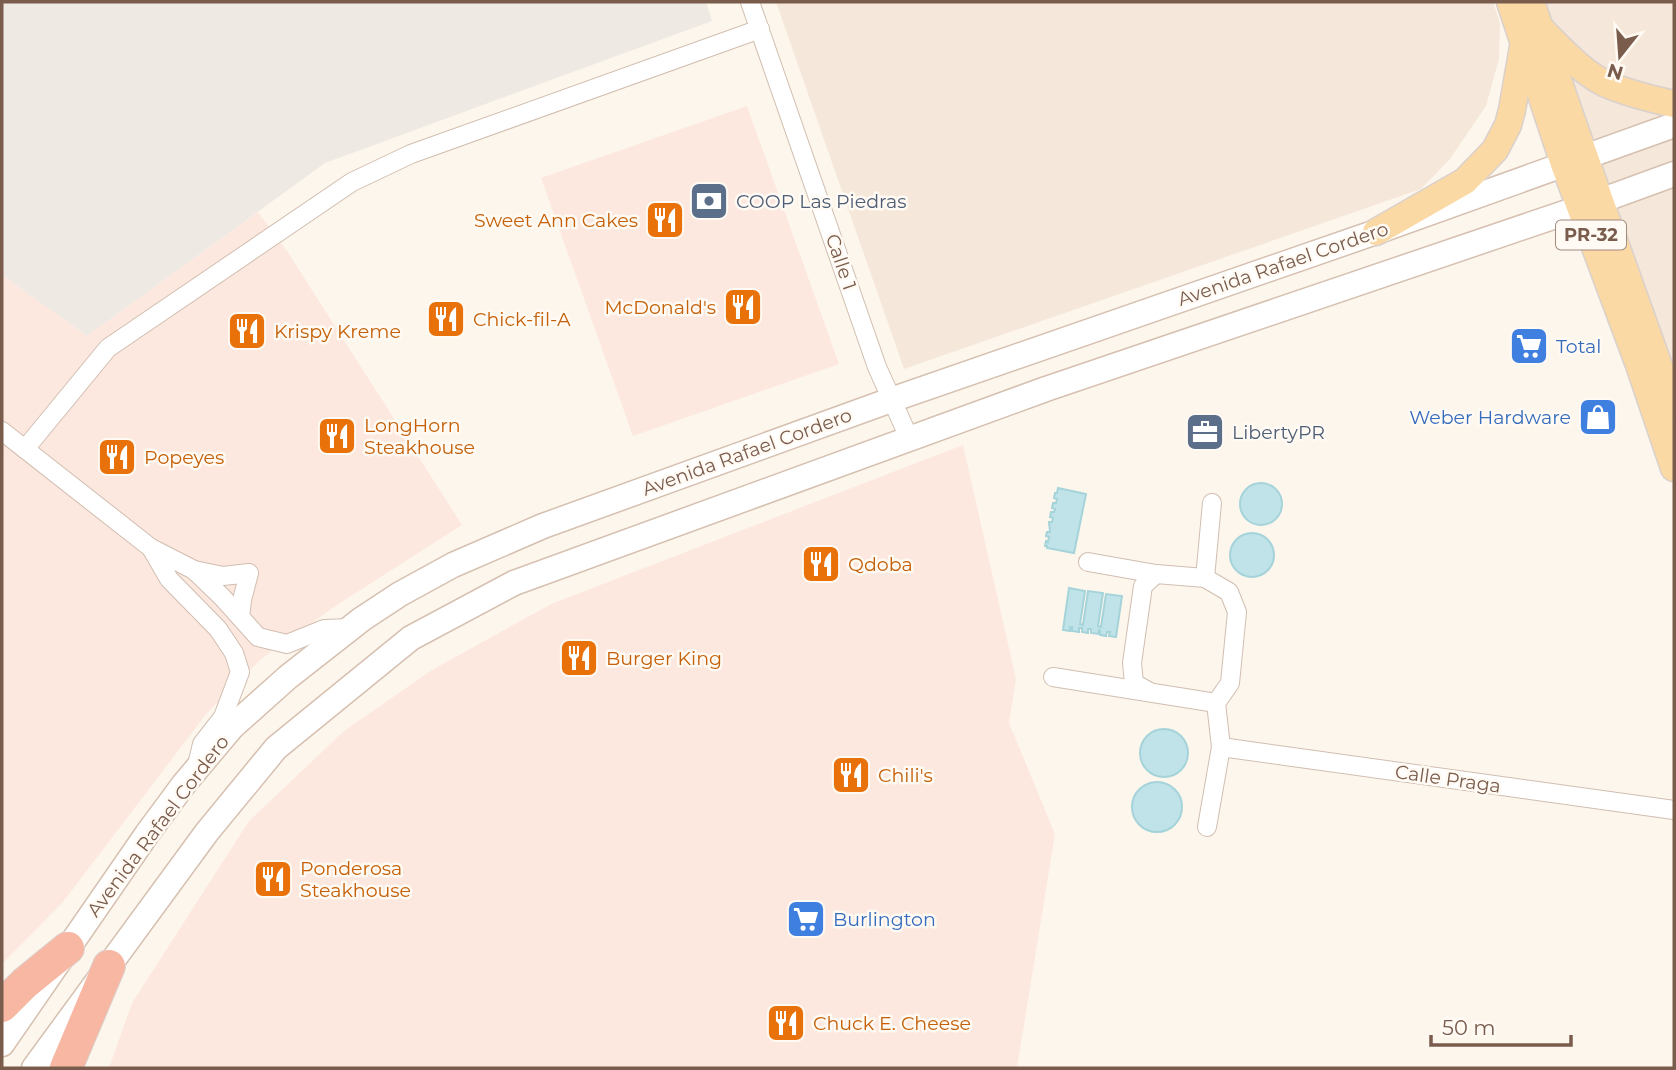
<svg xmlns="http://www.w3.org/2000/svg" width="1676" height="1070" viewBox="0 0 1676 1070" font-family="Montserrat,sans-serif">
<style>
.residential{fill:#f5e8da}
.commercial{fill:#fde8e0}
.industrial{fill:#efe9e4}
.water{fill:#bfe3e8;stroke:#a5d3da;stroke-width:2}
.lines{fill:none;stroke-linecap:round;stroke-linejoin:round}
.minor-casing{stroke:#d1beb0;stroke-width:20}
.secondary-casing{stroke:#d6c0b0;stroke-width:27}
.primary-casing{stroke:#dad1cd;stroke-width:29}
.motorway-casing{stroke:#dad1cd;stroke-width:34}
.minor{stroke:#fff;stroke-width:18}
.secondary{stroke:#fff;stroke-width:24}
.primary{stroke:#fbd9a5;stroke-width:26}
.motorway{stroke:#f7b7a3;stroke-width:32}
.labels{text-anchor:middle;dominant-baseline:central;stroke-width:5;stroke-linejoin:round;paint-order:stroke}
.shield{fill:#fffaf3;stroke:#a28b7f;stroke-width:2}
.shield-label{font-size:18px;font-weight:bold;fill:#7a5c4d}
.service-label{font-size:19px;fill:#4e5e75;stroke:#fffaf3;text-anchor:start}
.food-label{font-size:19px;fill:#c56008;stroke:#fffaf3;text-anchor:start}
.street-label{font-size:19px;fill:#7a5c4d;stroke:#fffaf3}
.shop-label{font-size:19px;fill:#366cbe;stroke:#fffaf3;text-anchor:start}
</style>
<rect width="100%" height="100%" fill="#fdf6ec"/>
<g class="residential">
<path d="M776,2H1493L1500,23L1499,59L1486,106L1450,159L1421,189L904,369Z"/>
<path d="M1524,2H1674V430Z"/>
</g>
<g class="commercial">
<path d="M747,106L839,364L633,436L541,178Z"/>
<path d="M258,212L287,251L462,525L337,605L261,659L207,713L63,902L2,964V275L87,336Z"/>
<path d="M963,445L1016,679L1009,723L1055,834L1017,1068H109L132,1003L249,821L344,731L432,670L551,604Z"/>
</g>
<path class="industrial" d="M2,2H706L712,21L325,163L87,336L2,275Z"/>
<g class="water">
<circle cx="1261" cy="504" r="21"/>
<path d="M1058,488L1086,494L1074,553L1047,548V546H1045L1046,541L1048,542L1049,537L1046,536L1047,532H1050L1049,522H1052L1053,518L1050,517L1051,512H1054L1055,509L1052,508L1053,503H1056L1057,499L1054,498L1055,493H1057Z"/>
<circle cx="1252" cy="555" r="22"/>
<path d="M1069,588L1085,591L1080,624L1083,625L1088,591L1103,593L1098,626L1101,627L1106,594L1122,596L1116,637L1109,636L1110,632H1107L1106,636L1100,635V631L1099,630L1098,634L1091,633V629H1088V633L1082,632V628H1079V632L1072,631V627H1070V631L1063,630Z"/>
<circle cx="1164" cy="753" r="24"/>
<circle cx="1157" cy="807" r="25"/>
</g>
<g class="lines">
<g class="minor-casing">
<g id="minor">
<path d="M750,2L877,367L910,440"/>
<path d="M2,431L151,548L194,570L222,597L258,637L287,644L324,629L350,628"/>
<path d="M25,449L108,348L352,182L411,154L760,29"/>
<path d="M151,548L169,579L218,629L234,653L240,672L223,717L202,744L197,765"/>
<path d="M1088,562L1156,574L1205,578L1229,592L1237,612L1230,683L1216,703L1221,747L1207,827"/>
<path d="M194,570L223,576L249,573L242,600L240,617"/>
<path d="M1205,578L1212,503"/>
<path d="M1053,677L1216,703"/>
<path d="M1148,691L1134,683L1132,663L1143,586L1156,574"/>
<path d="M1221,747L1674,810"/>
</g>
</g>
<g class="secondary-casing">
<g id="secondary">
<path d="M2,1044L147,834L184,784L232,727L288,677L362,619L400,594L453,565L543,526L891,400L1376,232L1674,125"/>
<path d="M34,1068L207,832L276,748L411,638L514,583L1046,389L1600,201L1674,174"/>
</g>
</g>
<g class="primary-casing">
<g id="primary">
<path d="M1510,2L1564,164L1639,365L1674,468"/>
<path d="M1531,2L1600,201L1674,408"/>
<path d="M1544,32C1562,50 1581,71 1604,83C1626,93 1651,99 1674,104"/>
<path d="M1376,232L1465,181L1495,150L1508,125L1512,110L1523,47"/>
</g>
</g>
<g class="motorway-casing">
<g id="motorway">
<path d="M2,1006L25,983L68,948"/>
<path d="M66,1068L109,966"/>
</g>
</g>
<use href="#minor" class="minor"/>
<use href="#secondary" class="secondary"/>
<use href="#primary" class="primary"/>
<use href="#motorway" class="motorway"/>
</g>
<defs>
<g id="bank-square" transform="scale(2.0125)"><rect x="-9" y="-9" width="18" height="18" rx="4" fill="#5c6f8a" stroke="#fffaf3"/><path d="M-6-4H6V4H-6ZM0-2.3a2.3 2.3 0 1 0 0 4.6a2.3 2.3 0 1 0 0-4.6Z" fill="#fff"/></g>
<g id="restaurant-square" transform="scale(2.0125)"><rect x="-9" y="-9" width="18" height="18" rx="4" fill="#e8710a" stroke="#fffaf3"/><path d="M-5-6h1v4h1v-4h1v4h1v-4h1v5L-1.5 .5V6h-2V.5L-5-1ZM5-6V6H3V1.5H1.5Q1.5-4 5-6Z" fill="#fff"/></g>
<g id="supermarket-square" transform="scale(2.0125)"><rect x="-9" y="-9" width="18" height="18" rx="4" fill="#3f7fe0" stroke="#fffaf3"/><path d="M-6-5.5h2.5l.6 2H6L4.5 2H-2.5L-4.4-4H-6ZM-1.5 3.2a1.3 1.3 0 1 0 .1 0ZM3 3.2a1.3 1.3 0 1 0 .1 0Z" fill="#fff"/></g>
<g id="shop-square" transform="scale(2.0125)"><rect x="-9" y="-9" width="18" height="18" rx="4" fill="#3f7fe0" stroke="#fffaf3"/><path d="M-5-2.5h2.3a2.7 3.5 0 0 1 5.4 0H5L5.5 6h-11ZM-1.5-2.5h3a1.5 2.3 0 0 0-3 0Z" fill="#fff"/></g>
<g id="office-square" transform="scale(2.0125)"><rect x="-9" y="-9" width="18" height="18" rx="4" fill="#5c6f8a" stroke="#fffaf3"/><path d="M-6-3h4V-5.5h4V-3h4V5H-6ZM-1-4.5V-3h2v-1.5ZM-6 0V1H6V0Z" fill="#fff"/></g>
</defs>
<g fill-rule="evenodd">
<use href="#bank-square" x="709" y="201"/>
<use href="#restaurant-square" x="665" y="220"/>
<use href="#restaurant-square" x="743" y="307"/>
<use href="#restaurant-square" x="446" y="319"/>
<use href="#restaurant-square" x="247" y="331"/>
<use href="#supermarket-square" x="1529" y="346"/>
<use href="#shop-square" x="1598" y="417"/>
<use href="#office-square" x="1205" y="432"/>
<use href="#restaurant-square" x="337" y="436"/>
<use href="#restaurant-square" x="117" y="457"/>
<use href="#restaurant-square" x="821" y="564"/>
<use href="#restaurant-square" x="579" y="658"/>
<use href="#restaurant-square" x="851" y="775"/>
<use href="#restaurant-square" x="273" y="879"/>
<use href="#supermarket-square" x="806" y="919"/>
<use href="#restaurant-square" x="786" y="1023"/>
</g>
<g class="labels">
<rect class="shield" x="1556" y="220.5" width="70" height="29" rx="5"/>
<g class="shield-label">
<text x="1591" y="235">PR-32</text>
</g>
<g class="service-label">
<text x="736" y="201">COOP Las Piedras</text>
<text x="1232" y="432">LibertyPR</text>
</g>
<g class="food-label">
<text x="638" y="220" text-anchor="end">Sweet Ann Cakes</text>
<text x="716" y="307" text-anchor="end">McDonald's</text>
<text x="473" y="319">Chick-fil-A</text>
<text x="274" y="331">Krispy Kreme</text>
<text x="364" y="425">LongHorn<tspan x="364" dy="22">Steakhouse</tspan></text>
<text x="144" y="457">Popeyes</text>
<text x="848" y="564">Qdoba</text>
<text x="606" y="658">Burger King</text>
<text x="878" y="775">Chili's</text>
<text x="300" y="868">Ponderosa<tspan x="300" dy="22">Steakhouse</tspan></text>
<text x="813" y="1023">Chuck E. Cheese</text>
</g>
<g class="street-label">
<text transform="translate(841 262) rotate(71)">Calle 1</text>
<text transform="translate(1283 264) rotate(-19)">Avenida Rafael Cordero</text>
<text transform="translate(747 452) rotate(-20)">Avenida Rafael Cordero</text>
<text transform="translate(1448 779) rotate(8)">Calle Praga</text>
<text transform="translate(158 826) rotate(-53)">Avenida Rafael Cordero</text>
</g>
<g class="shop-label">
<text x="1556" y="346">Total</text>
<text x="1571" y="417" text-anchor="end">Weber Hardware</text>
<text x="833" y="919">Burlington</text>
</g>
</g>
<rect width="1676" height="1070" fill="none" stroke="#7a5c4d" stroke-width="7"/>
<g transform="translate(1620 56) rotate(197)" stroke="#fffaf3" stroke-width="5" paint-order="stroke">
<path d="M0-5L12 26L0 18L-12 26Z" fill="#7a5c4d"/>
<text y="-10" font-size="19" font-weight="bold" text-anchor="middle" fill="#7a5c4d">N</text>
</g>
<path d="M1431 1035v10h140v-10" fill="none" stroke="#7a5c4d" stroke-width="3.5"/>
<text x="1442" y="1035" font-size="21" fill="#7a5c4d" stroke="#fffaf3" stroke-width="5" paint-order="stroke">50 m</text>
</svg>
